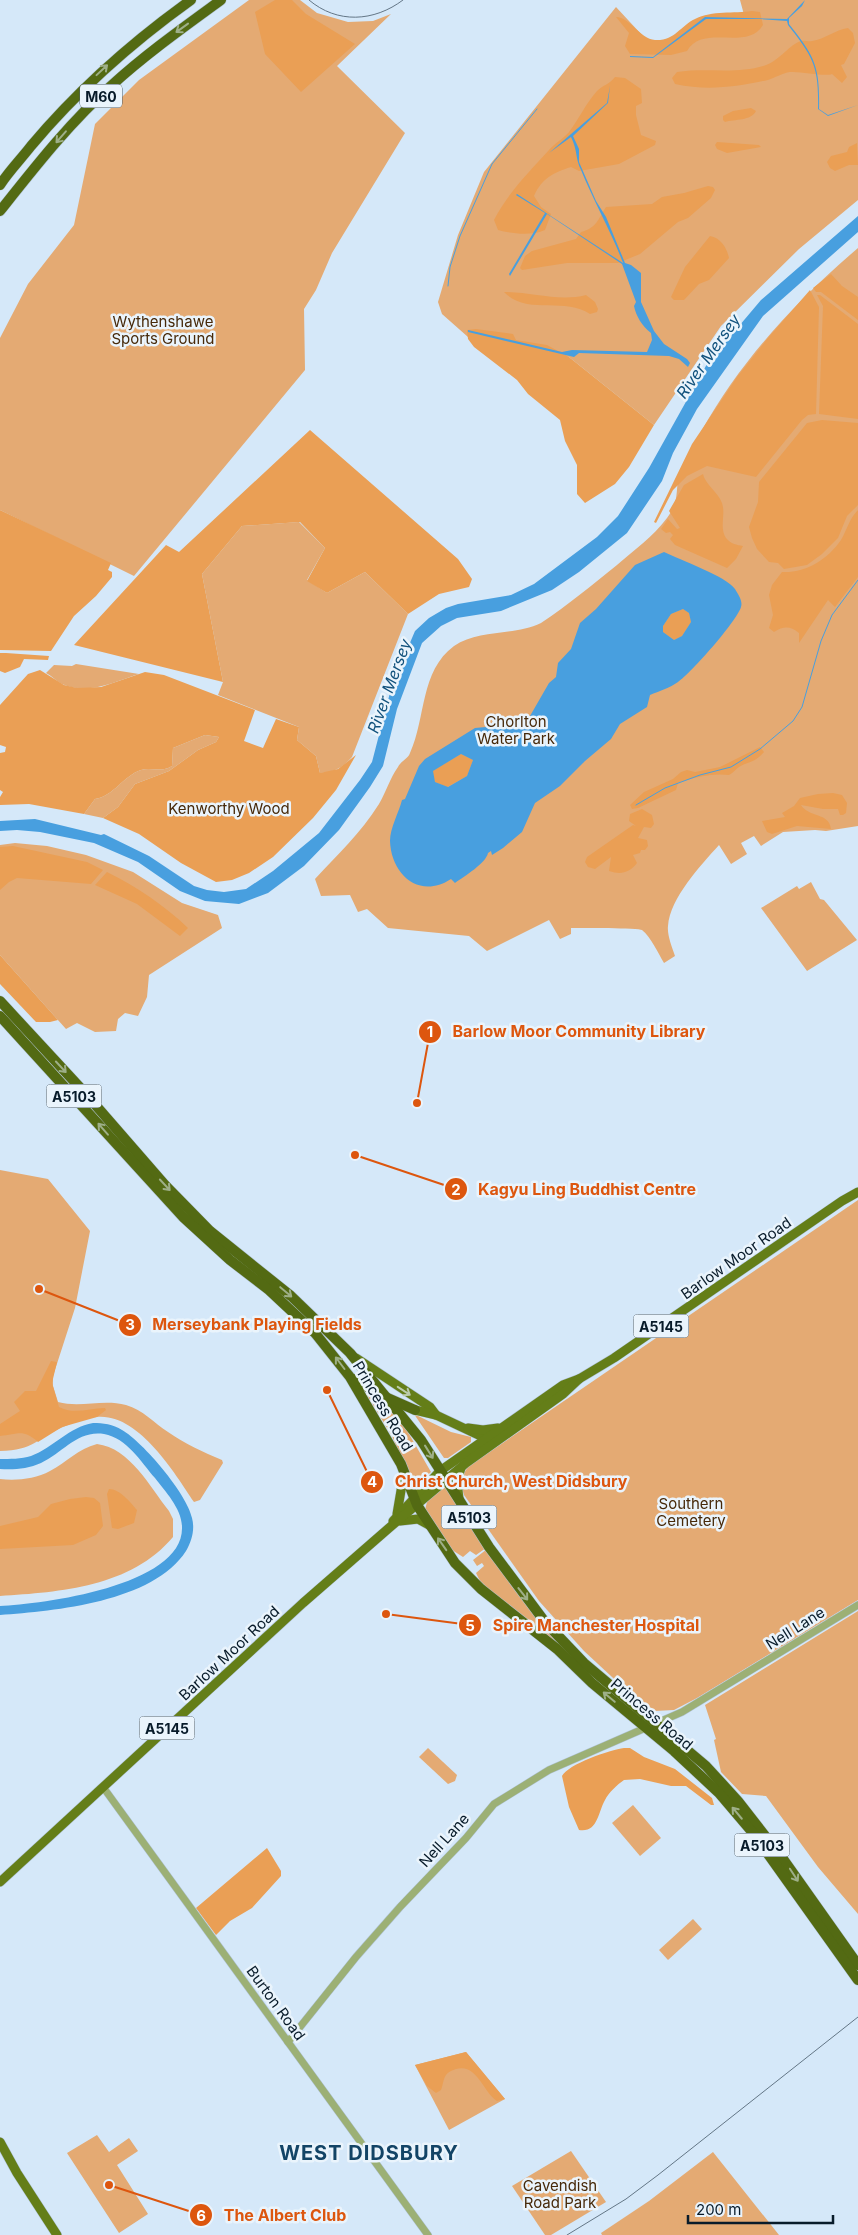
<svg xmlns="http://www.w3.org/2000/svg" width="858" height="2235" viewBox="0 0 858 2235" font-family="Inter,sans-serif">
<style>
.green{fill:#e4aa73}
.forest{fill:#ea9f55}
.water{fill:#489fdf;fill-rule:evenodd}
.lines{fill:none;stroke-linecap:round;stroke-linejoin:round}
.stream{stroke:#489fdf;stroke-width:1}
.minor-casing{stroke:#b0c3d4;stroke-width:8}
.major-casing{stroke:#b0c3d4;stroke-width:10}
.highway-casing{stroke:#b0c3d4;stroke-width:11}
.minor{stroke:#9cb075;stroke-width:7}
.major{stroke:#647e18;stroke-width:9}
.highway{stroke:#536a13;stroke-width:10}
.tram{stroke:#637686;stroke-width:1}
.oneway{stroke:#9eaf88}
.oneway2{stroke:#bbcbac}
.labels{text-anchor:middle;dominant-baseline:central;stroke-width:5;stroke-linejoin:round;paint-order:stroke}
.shield{fill:#eaf4fc;stroke:#4c5c69;stroke-width:1}
.shield-label{font-size:14px;font-weight:bold;fill:#081b2a}
.park-label{font-size:15px;fill:#472909;stroke:#eaf4fc}
.street-label{font-size:15px;fill:#081b2a;stroke:#eaf4fc}
.water-label{font-size:16px;font-style:italic;fill:#12527d;stroke:#eaf4fc}
.district-label{font-size:20px;font-weight:bold;letter-spacing:1px;fill:#134466;stroke:#eaf4fc}
.leader{fill:none;stroke:#dd560e;stroke-width:2}
.callout-dot{fill:#dd560e;stroke:#eaf4fc;stroke-width:2}
.mark-label{font-size:15px;text-anchor:middle;font-weight:bold;fill:#fff}
.callout-label{font-size:16px;text-anchor:middle;font-weight:bold;fill:#dd560e;stroke:#eaf4fc;stroke-width:5;stroke-linejoin:round;paint-order:stroke}
</style>
<rect width="100%" height="100%" fill="#d5e8f9"/>
<g class="green">
<path d="M249,0H300L317,13L348,22L373,21L391,14L337,66L405,133L332,253L316,290L304,309L305,370L134,576L0,510V338L28,284L74,225L95,124L139,80Z"/>
<path d="M740,0H858V200L799,249L721,326L654,425L569,357L468,337L442,314L438,302L458,235L484,172L616,7L654,48L746,22Z"/>
<path d="M858,248V826L826,831L815,830L783,832L761,846L754,836L741,843L747,854L731,864L719,845C701,865 670,898 668,926C667,935 672,947 675,956L664,963C658,953 651,937 642,930C639,928 580,928 571,928V934L560,939L549,920L487,951L469,936L388,928L367,909L358,912L350,895L321,896L315,879C339,853 360,834 379,804C386,792 390,778 398,767C401,761 408,759 410,753C426,718 420,671 454,646C479,629 514,636 541,623C568,605 592,585 617,565C634,550 653,537 667,518C678,503 676,496 678,479C680,469 695,441 701,432C741,360 796,301 858,248Z"/>
<path d="M299,522L325,548L307,580L327,593L365,572L408,614L352,757C343,767 334,773 320,773L316,756L297,740L299,727L218,695L223,682L202,574L242,526Z"/>
<path d="M76,664L139,674C116,681 88,696 62,684C56,681 52,676 46,673L54,665L72,666Z"/>
<path d="M205,735L219,737L216,742L198,750L169,771L135,784L118,807L103,818L84,814L95,799C114,796 123,776 141,770C151,767 162,773 172,766L173,748Z"/>
<path d="M15,843L47,846L86,855L133,872L182,903L218,915L222,928L149,975L147,997L138,1016L125,1013L118,1019L116,1031L95,1032L77,1023L66,1029L0,955V845Z"/>
<path d="M811,882L820,899L824,900L857,940L807,971L761,908L797,886L799,889Z"/>
<path d="M0,1170L48,1179L90,1231L75,1308L53,1376V1386L58,1402C80,1408 103,1399 126,1405C143,1410 154,1423 168,1432C185,1444 203,1452 222,1460L223,1463L200,1500L194,1502C174,1472 138,1413 97,1417C86,1417 73,1423 63,1427C35,1439 35,1450 0,1451Z"/>
<path d="M858,1200V1600L697,1698L674,1710L655,1711L626,1690L584,1651L539,1601L464,1495C460,1484 461,1475 469,1466Z"/>
<path d="M364,1390L384,1399L409,1434L431,1472L420,1482L413,1485L392,1436Z"/>
<path d="M414,1414L451,1432L471,1437V1442L448,1458H444Z"/>
<path d="M97,1444C130,1448 150,1487 169,1511L173,1519V1537C131,1587 61,1592 0,1596V1479C16,1481 35,1479 50,1471C67,1462 78,1449 97,1444Z"/>
<path d="M442,1488H447L486,1548L476,1555L470,1551L463,1557L449,1548L425,1510L427,1502Z"/>
<path d="M487,1549L562,1647L482,1585L476,1573L484,1566L482,1563L477,1566L473,1560Z"/>
<path d="M858,1611V1914L818,1867L766,1796L742,1794L721,1772L714,1740L716,1739L705,1705Z"/>
<path d="M428,1748L457,1775L455,1781L448,1784L419,1757Z"/>
<path d="M633,1805L661,1838L640,1856L612,1823Z"/>
<path d="M693,1919L702,1929L668,1960L659,1950Z"/>
<path d="M466,2052L505,2099L449,2130L415,2065Z"/>
<path d="M97,2135L109,2152L129,2138L138,2151L117,2165L148,2214L119,2233L67,2153Z"/>
<path d="M571,2151L606,2202L551,2235H545L512,2186Z"/>
<path d="M713,2152L779,2235H602L601,2233L649,2201Z"/>
</g>
<g class="forest">
<path d="M275,0H292L306,14L355,44L301,92L265,54L255,12Z"/>
<path d="M752,11L760,12L763,25C747,52 703,23 687,51L671,55L630,54L625,46L629,33L616,17C630,17 640,39 655,40C675,41 680,26 695,19C712,10 734,14 752,11Z"/>
<path d="M848,28L853,33L855,43L844,64L841,65L847,77L842,83L832,74C825,77 801,71 790,72C782,73 775,78 768,80C736,87 707,91 675,84L672,78L677,72C706,67 737,75 766,65C780,60 790,44 801,41C804,40 809,42 812,41C825,39 835,30 848,28Z"/>
<path d="M615,77L625,78L641,89L642,103L636,106V115L641,135L656,141L655,145L619,164L579,171L571,167C553,173 542,178 534,196L541,207L551,214L545,230C532,236 512,234 498,230L494,220C507,194 529,172 549,150C555,143 563,139 569,132C579,119 586,103 597,91C603,85 610,84 615,77Z"/>
<path d="M751,108L756,111C751,121 735,119 725,122L723,120V116L733,111Z"/>
<path d="M717,142L759,145L761,147L727,153L717,149L715,145Z"/>
<path d="M857,143L858,165H849L835,171L830,168L827,162L831,156L847,152L849,147Z"/>
<path d="M708,186L713,187L715,190L711,198L688,218L678,222L640,254L618,263H567L522,270L520,268L525,256L532,251L576,239L581,232C597,228 598,219 606,207L652,204L662,197L684,193Z"/>
<path d="M710,236C721,238 727,248 729,258L709,280L699,284L684,300H674L671,297L685,267Z"/>
<path d="M831,274L842,286L858,297V320L821,292H816L813,288Z"/>
<path d="M810,290L819,307L816,414L808,415L802,420L756,477L707,466L687,476L673,490L656,523L654,522L692,444L737,377L768,338Z"/>
<path d="M504,292C531,292 560,302 586,295L595,302L598,309L597,312L590,314C564,296 527,316 504,292Z"/>
<path d="M817,295H820L858,324V419L819,414L823,306Z"/>
<path d="M476,329L513,334L516,340L547,345L569,357L654,425L629,467L615,484L585,503L577,494V465L565,441L560,420L528,394L517,380L474,347L468,339L467,330Z"/>
<path d="M822,420L858,423V505L847,516L838,538L822,554L807,565L784,569L778,563L769,562L757,549L752,538L749,527L758,502L759,482L807,423Z"/>
<path d="M310,430L458,559L472,579L469,587L439,594L408,614L365,572L327,593L307,581L325,548L300,522L242,526L202,574L223,682L74,645L166,545L179,552Z"/>
<path d="M703,474C705,484 718,492 722,503C726,514 719,528 726,538C731,544 737,545 743,546L736,559L727,568L675,545L670,539L673,535L670,532L666,533L661,529L668,519L677,529L680,528L669,511L684,485Z"/>
<path d="M0,510L111,563L108,570L112,572V577L96,596L74,616L51,651L0,650Z"/>
<path d="M858,510V577L835,607L828,600L799,643V633C790,626 784,626 774,632L769,628L773,615L769,595L772,585L782,572C806,573 827,560 841,540C847,530 849,519 858,510Z"/>
<path d="M683,609L689,613L691,622L682,636L674,640L663,632V626L671,614Z"/>
<path d="M0,653H6L49,656L48,660L24,659L20,667L5,673L0,671Z"/>
<path d="M40,670L64,685L77,688L101,687L145,672L164,675L255,710L244,741L263,748L276,719L299,727L297,740L316,756L320,773L338,769L356,755L336,790L313,818L273,857L249,873L232,880L216,882L181,863L139,834L103,818L118,807L135,784L169,771L198,750L216,742L219,737L205,735L173,748L172,766C162,773 151,767 141,770C123,776 114,796 95,799L84,814L29,804L0,805V797L3,792L0,790V753L5,752L6,747L0,745V705L28,674Z"/>
<path d="M760,747L764,752C755,763 749,761 739,767C736,769 733,773 729,775C712,773 694,777 678,783L676,790L638,808L632,809L630,805L644,792L673,779L681,772L687,770L695,772L720,767Z"/>
<path d="M461,754L473,760L467,776L447,787L435,782L432,771Z"/>
<path d="M833,793L842,795L847,803L846,813L843,815H840L838,809H823L801,805C809,818 829,812 831,829L797,826L772,834L767,832L762,821L785,817L782,813L794,806L800,798L818,794Z"/>
<path d="M642,809L652,815L654,824L651,828L644,827L638,838L647,840L648,846L645,850H641L640,853L633,855L637,863C629,873 621,875 609,871L611,857L595,869L588,867L585,862L587,857L633,825L636,826L629,821L630,814Z"/>
<path d="M13,846L87,862L103,870L91,884L17,878L9,882L0,890V847Z"/>
<path d="M107,872C137,887 164,905 188,928L180,936L137,904L95,885Z"/>
<path d="M0,955L58,1020L50,1022H36L0,984Z"/>
<path d="M51,1361L57,1362L52,1383L59,1407C74,1415 89,1408 105,1408L106,1410L97,1417L62,1427L38,1442C22,1428 18,1435 0,1436V1424L20,1411L14,1402L25,1391H36Z"/>
<path d="M109,1489C120,1489 130,1502 137,1510L134,1523L118,1529L112,1528L107,1494Z"/>
<path d="M86,1497L94,1498L100,1503L103,1526L96,1535L73,1545L0,1549V1526L38,1517L51,1504L70,1499Z"/>
<path d="M624,1748H630L644,1757L675,1769L712,1798L714,1805H711L686,1786H671L640,1779L624,1780C617,1785 609,1792 605,1800C598,1812 598,1833 579,1830L569,1807L562,1776C568,1764 610,1750 624,1748Z"/>
<path d="M267,1848L281,1871V1876L252,1908L230,1921L216,1935L196,1908Z"/>
<path d="M466,2052L505,2099L497,2101C483,2092 477,2063 456,2069C453,2070 448,2072 446,2075C443,2079 443,2086 441,2090L436,2093L427,2086L415,2065Z"/>
</g>
<g class="water">
<path d="M805,0L802,6L789,18V24C815,57 820,66 819,109L828,115L858,105L828,116L818,109C819,67 814,58 788,25L787,21L760,19H706L653,58L630,57V56L653,57L705,17L787,19Z"/>
<path d="M610,86L608,103L573,136L579,149V162L596,201L606,217L625,263L631,265L641,273V302L654,331L664,344L687,359L690,363L688,367L679,359L669,356L579,353L574,357L468,332V330L562,352L572,350L647,352L652,340L651,333C642,326 636,316 634,306L636,302L622,264L547,214L510,276L509,274L545,213L516,195L517,194L623,263C611,231 594,202 581,170C575,158 578,151 571,137L549,153L607,103Z"/>
<path d="M858,216V232L763,316L697,409L673,453L662,481L627,533L579,572L552,590L501,611L457,618L441,626L422,643L397,709L383,766L370,787L339,830L304,866L268,893L239,904L205,901L180,891L138,862L94,843L40,832L17,830L0,831V821L35,819L101,835L104,834L149,856L194,886L207,890L224,892L246,889L273,871L319,833L360,780L372,762L392,685L415,631L429,618L446,608L458,604L511,595L534,584L597,537L618,516L649,468L707,364L761,300Z"/>
<path d="M664,552C680,560 726,576 735,589C738,594 743,601 741,607C737,621 691,673 678,682C670,688 659,691 650,695L647,707L620,724L611,739L585,761L560,786L535,803L522,832L503,848L492,855L491,851L488,853C486,863 465,876 455,883L451,879C419,900 391,874 390,841C390,828 399,812 402,800L405,799L419,766L425,759L475,728L518,724L530,716L549,683L556,677L558,663L571,649L580,623L596,609L635,565ZM683,609L689,613L691,622L682,636L674,640L663,632V626L671,614ZM461,754L473,760L467,776L448,787L435,782L433,771Z"/>
<path d="M93,1423C103,1423 113,1424 122,1430C143,1442 187,1494 192,1518C195,1529 192,1541 186,1551C153,1602 55,1611 0,1615V1606C42,1604 184,1586 182,1527C182,1509 165,1491 155,1478C141,1462 127,1438 104,1434C77,1430 63,1453 41,1463C28,1469 13,1470 0,1469V1459C10,1459 21,1459 31,1456C53,1448 69,1427 93,1423Z"/>
</g>
<g class="lines">
<g class="stream">
<path d="M448,286L450,267L460,236L492,164L537,109"/>
<path d="M636,805L665,788L700,775L731,767L760,749L793,721L802,707L821,641L832,615L858,580"/>
</g>
<g class="minor-casing">
<g id="minor">
<path d="M103,1787L428,2235"/>
<path d="M288,2042L356,1957L400,1907L466,1838L494,1804L549,1770L682,1712L858,1605"/>
</g>
</g>
<g class="major-casing">
<g id="major">
<path d="M356,1358L430,1407L436,1415"/>
<path d="M415,1410L436,1415L489,1440"/>
<path d="M468,1428L483,1430L498,1428"/>
<path d="M459,1499L457,1481L461,1468"/>
<path d="M397,1514L404,1473"/>
<path d="M393,1521L440,1471L563,1385L579,1379L614,1358L842,1201L858,1192"/>
<path d="M400,1521L418,1519L429,1525"/>
<path d="M0,1882L303,1603L389,1528L466,1463L563,1394L579,1379"/>
<path d="M0,2142L17,2173L57,2235"/>
</g>
</g>
<g class="highway-casing">
<g id="highway">
<path d="M0,185C9,171 21,159 31,146C78,90 131,43 191,0"/>
<path d="M0,211C35,167 70,122 112,85C146,54 184,27 221,0"/>
<path d="M0,1001L85,1093L165,1185L210,1231L291,1296L350,1353L421,1440L489,1547L545,1622L584,1663L706,1766L738,1801L783,1859L858,1965"/>
<path d="M0,1016L183,1217L230,1260L269,1290L315,1333L350,1377L401,1464L417,1505L455,1563L481,1589L557,1649L592,1683L674,1751L719,1793L753,1833L858,1980"/>
<path d="M353,1379L381,1395L415,1410"/>
</g>
</g>
<use href="#minor" class="minor"/>
<use href="#major" class="major"/>
<use href="#highway" class="highway"/>
<g class="tram">
<path d="M309,0C337,24 374,22 403,0"/>
<path d="M567,2235L626,2199L658,2175L858,2017"/>
</g>
</g>
<defs><path id="oneway-shaft" d="M-6 0H5M1.5-3L5.5 0L1.5 3" fill="none" stroke-width="1.6" stroke-linecap="round" stroke-linejoin="round" transform="scale(1.25)"/></defs>
<g class="oneway">
<use href="#oneway-shaft" transform="translate(182 28) rotate(144)"/>
<use href="#oneway-shaft" transform="translate(102 70) rotate(-43)"/>
<use href="#oneway-shaft" transform="translate(61 137) rotate(131)"/>
<use href="#oneway-shaft" transform="translate(61 1067) rotate(47)"/>
<use href="#oneway-shaft" transform="translate(103 1129) rotate(-131)"/>
<use href="#oneway-shaft" transform="translate(165 1185) rotate(47)"/>
<use href="#oneway-shaft" transform="translate(286 1292) rotate(40)"/>
<use href="#oneway-shaft" transform="translate(340 1363) rotate(-127)"/>
<use href="#oneway-shaft" transform="translate(429 1452) rotate(58)"/>
<use href="#oneway-shaft" transform="translate(442 1544) rotate(-125)"/>
<use href="#oneway-shaft" transform="translate(523 1594) rotate(52)"/>
<use href="#oneway-shaft" transform="translate(609 1697) rotate(-140)"/>
<use href="#oneway-shaft" transform="translate(737 1813) rotate(-130)"/>
<use href="#oneway-shaft" transform="translate(794 1875) rotate(57)"/>
</g>
<use class="oneway2" href="#oneway-shaft" transform="translate(404 1391) rotate(33)"/>
<g class="labels">
<g class="shield">
<rect x="80" y="84.5" width="42" height="23" rx="4"/>
<rect x="46.5" y="1084.5" width="55" height="23" rx="4"/>
<rect x="633.5" y="1314.5" width="55" height="23" rx="4"/>
<rect x="441.5" y="1505.5" width="55" height="23" rx="4"/>
<rect x="139.5" y="1716.5" width="55" height="23" rx="4"/>
<rect x="734.5" y="1833.5" width="55" height="23" rx="4"/>
</g>
<g class="shield-label">
<text x="101" y="96">M60</text>
<text x="74" y="1096">A5103</text>
<text x="661" y="1326">A5145</text>
<text x="469" y="1517">A5103</text>
<text x="167" y="1728">A5145</text>
<text x="762" y="1845">A5103</text>
</g>
<g class="park-label">
<text x="163" y="321">Wythenshawe<tspan x="163" dy="17">Sports Ground</tspan></text>
<text x="516" y="721">Chorlton<tspan x="516" dy="17">Water Park</tspan></text>
<text x="229" y="808">Kenworthy Wood</text>
<text x="691" y="1503">Southern<tspan x="691" dy="17">Cemetery</tspan></text>
<text x="560" y="2185">Cavendish<tspan x="560" dy="17">Road Park</tspan></text>
</g>
<g class="street-label">
<text transform="translate(736 1258) rotate(-35)">Barlow Moor Road</text>
<text transform="translate(383 1406) rotate(59)">Princess Road</text>
<text transform="translate(795 1628) rotate(-32)">Nell Lane</text>
<text transform="translate(229 1653) rotate(-43)">Barlow Moor Road</text>
<text transform="translate(652 1714) rotate(40)">Princess Road</text>
<text transform="translate(444 1840) rotate(-48)">Nell Lane</text>
<text transform="translate(276 2003) rotate(54)">Burton Road</text>
</g>
<g class="water-label">
<text transform="translate(708 356) rotate(-55)">River Mersey</text>
<text transform="translate(389 686) rotate(-70)">River Mersey</text>
</g>
<g class="district-label">
<text x="369" y="2153">WEST DIDSBURY</text>
</g>
</g>
<path class="leader" d="M417 1103L430 1032M355 1155L456 1189M39 1289L130 1325M327 1390L372 1482M386 1614L470 1625M109 2185L201 2215"/>
<g class="callout-dot">
<circle cx="417" cy="1103" r="5"/>
<circle cx="355" cy="1155" r="5"/>
<circle cx="39" cy="1289" r="5"/>
<circle cx="327" cy="1390" r="5"/>
<circle cx="386" cy="1614" r="5"/>
<circle cx="109" cy="2185" r="5"/>
<circle cx="430" cy="1032" r="12"/>
<circle cx="456" cy="1189" r="12"/>
<circle cx="130" cy="1325" r="12"/>
<circle cx="372" cy="1482" r="12"/>
<circle cx="470" cy="1625" r="12"/>
<circle cx="201" cy="2215" r="12"/>
</g>
<g class="mark-label">
<text x="430" y="1037">1</text>
<text x="456" y="1195">2</text>
<text x="130" y="1330">3</text>
<text x="372" y="1487">4</text>
<text x="470" y="1631">5</text>
<text x="201" y="2221">6</text>
</g>
<g class="callout-label">
<text x="579" y="1037">Barlow Moor Community Library</text>
<text x="587" y="1195">Kagyu Ling Buddhist Centre</text>
<text x="257" y="1330">Merseybank Playing Fields</text>
<text x="511" y="1487">Christ Church, West Didsbury</text>
<text x="596" y="1631">Spire Manchester Hospital</text>
<text x="285" y="2221">The Albert Club</text>
</g>
<path d="M688 2215v8h145v-8" fill="none" stroke="#081b2a" stroke-width="2.5"/>
<text x="696" y="2215" font-size="15" fill="#081b2a" stroke="#eaf4fc" stroke-width="4" paint-order="stroke">200 m</text>
</svg>
